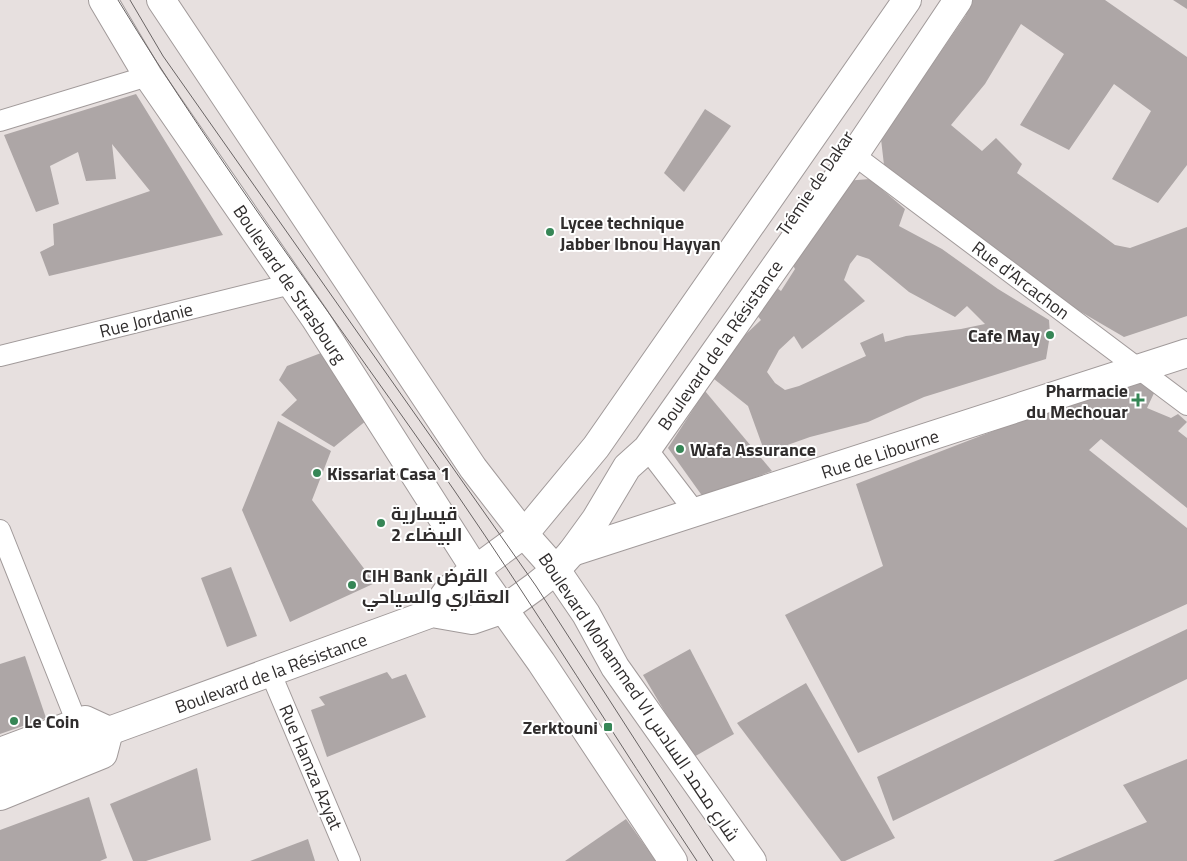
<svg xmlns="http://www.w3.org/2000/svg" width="1187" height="861" viewBox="0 0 1187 861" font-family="'Titillium Web',Cairo,sans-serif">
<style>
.building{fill:#ada6a6;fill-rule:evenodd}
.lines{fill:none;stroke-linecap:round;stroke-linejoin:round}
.minor-casing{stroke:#a19a9a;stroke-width:22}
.secondary-casing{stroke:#a19a9a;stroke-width:30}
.primary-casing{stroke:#a19a9a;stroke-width:30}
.minor{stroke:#fff;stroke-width:20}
.secondary{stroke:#fff;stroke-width:28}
.primary{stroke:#fff;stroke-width:28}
.tram{stroke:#696464;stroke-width:1}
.poi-dot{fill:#368656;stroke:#fff;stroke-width:2}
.labels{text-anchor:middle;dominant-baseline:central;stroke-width:4;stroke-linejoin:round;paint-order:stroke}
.street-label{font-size:18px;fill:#302d2d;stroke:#fff}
.poi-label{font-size:18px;font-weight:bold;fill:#302d2d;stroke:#fff;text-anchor:start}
</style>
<rect width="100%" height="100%" fill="#e7e0df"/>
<g class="building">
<path d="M966,0H1105L1187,57V165L1158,203L1112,179L1151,111L1114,84L1069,150L1020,125L1064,54L1021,24L985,84L951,125L982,151L996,138L1022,164L1017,173L1115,245L1130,248L1187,227V316L1124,337L1076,309L977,238L884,165L881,139L966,15L961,6Z"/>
<path d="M1173,0H1187V9Z"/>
<path d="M136,94L223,235L49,276L40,252L54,245L53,224L150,191L112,144L116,179L86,181L78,152L50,166L59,204L36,212L4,135Z"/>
<path d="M705,109L731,126L684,192L664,173Z"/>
<path d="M870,179L905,209L899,226L942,249L998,289L1049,320L1050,335L1046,359L924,397L868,422L810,437L765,453L748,406L714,379L731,348L761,320L754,312L773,285L781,291L795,269L790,260L844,181ZM857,255L869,259L909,292L955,317L967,306L985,324L961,329L906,336L885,342L883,333L860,343L866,356L799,386L785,390L775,383L767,372L779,350L794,336L802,349L865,301L844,280L850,264Z"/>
<path d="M321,353L367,420L334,447L281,415L297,400L279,380L287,366Z"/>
<path d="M1133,377L1155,391L1147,408L1171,418L1178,414L1187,422L1178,431L1187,438V508L1101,439L1089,450L1187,528V604L858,753L785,615L883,566L856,484Z"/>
<path d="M705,391L772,471L703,497L668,448Z"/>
<path d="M278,421L331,451L312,500L375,583L290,622L242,510Z"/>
<path d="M231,567L257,636L227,647L201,578Z"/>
<path d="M1187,629V679L893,821L877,777Z"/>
<path d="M690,649L734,734L692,758L643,675Z"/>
<path d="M25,656L46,718L0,734V664Z"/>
<path d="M387,672L392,679L406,674L426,717L327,757L311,710L325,705L319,697Z"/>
<path d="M806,683L895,838L845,861H841L737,723Z"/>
<path d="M1187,759V861H1053L1147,822L1123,785Z"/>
<path d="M197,768L211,840L146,861H133L110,804Z"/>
<path d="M89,797L107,858L100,861H0V830Z"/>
<path d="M626,819L656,861H565Z"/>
<path d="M308,839L315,861H250Z"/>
</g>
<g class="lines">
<g class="minor-casing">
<g id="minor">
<path d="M0,121L148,76"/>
<path d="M854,155L1187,405"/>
<path d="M0,356L291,284"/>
<path d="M647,449L696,513"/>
<path d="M0,530L77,723"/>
<path d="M271,674L350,861"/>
</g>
</g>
<g class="secondary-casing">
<g id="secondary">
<path d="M103,0L148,76L315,318L475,569"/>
<path d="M161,0L473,468L524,534"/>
<path d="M572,552L1187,353"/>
</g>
</g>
<g class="primary-casing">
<g id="primary">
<path d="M524,534L556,570L586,614L615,667L752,861"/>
<path d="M475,569L541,662L673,861"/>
<path d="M432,613L449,589L524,534L596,447L907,0"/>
<path d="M0,752L85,720L109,731"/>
<path d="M0,774L109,731L432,613L472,620L504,609L536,586L556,570L572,552L596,519L627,467L647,449L854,155L958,0"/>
<path d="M0,796L103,754L109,731"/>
</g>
</g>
<use href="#minor" class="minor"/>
<use href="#secondary" class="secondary"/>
<use href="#primary" class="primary"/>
<g class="tram">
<path d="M118,0C221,169 341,327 454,490C538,612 615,738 697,861"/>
<path d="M130,0L163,56L536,586L713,861"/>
</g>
</g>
<g class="poi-dot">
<circle cx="550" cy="232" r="5"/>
<circle cx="1050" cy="335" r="5"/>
<path d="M1135.5 392.5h5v5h5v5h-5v5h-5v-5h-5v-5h5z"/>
<circle cx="680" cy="449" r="5"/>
<circle cx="317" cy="473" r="5"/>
<circle cx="381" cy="523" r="5"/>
<circle cx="352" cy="585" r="5"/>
<circle cx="14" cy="721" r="5"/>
<rect x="603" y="722" width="10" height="10" rx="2.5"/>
</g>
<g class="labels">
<g class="street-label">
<text transform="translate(815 183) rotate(-56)">Trémie de Dakar</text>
<text transform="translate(1021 280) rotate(37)">Rue d'Arcachon</text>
<text transform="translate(290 284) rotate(56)">Boulevard de Strasbourg</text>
<text transform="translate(146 320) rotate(-14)">Rue Jordanie</text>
<text transform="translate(720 345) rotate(-55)">Boulevard de la Résistance</text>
<text transform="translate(880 454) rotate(-18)">Rue de Libourne</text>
<text transform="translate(271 673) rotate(-20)">Boulevard de la Résistance</text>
<text transform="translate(639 697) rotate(56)">Boulevard Mohammed VI شارع محمد السادس</text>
<text transform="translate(311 767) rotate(67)">Rue Hamza Azyat</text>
</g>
<g class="poi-label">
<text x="560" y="222">Lycee technique<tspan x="560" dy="21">Jabber Ibnou Hayyan</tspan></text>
<text x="1040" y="335" text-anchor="end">Cafe May</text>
<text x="1128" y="390" text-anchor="end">Pharmacie<tspan x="1128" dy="21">du Mechouar</tspan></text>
<text x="690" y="449">Wafa Assurance</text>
<text x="327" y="473">Kissariat Casa 1</text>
<text x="391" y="513">قيسارية<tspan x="391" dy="21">البيضاء 2</tspan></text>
<text x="362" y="575">CIH Bank القرض<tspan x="362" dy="21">العقاري والسياحي</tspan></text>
<text x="24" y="721">Le Coin</text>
<text x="598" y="727" text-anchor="end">Zerktouni</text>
</g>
</g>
</svg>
